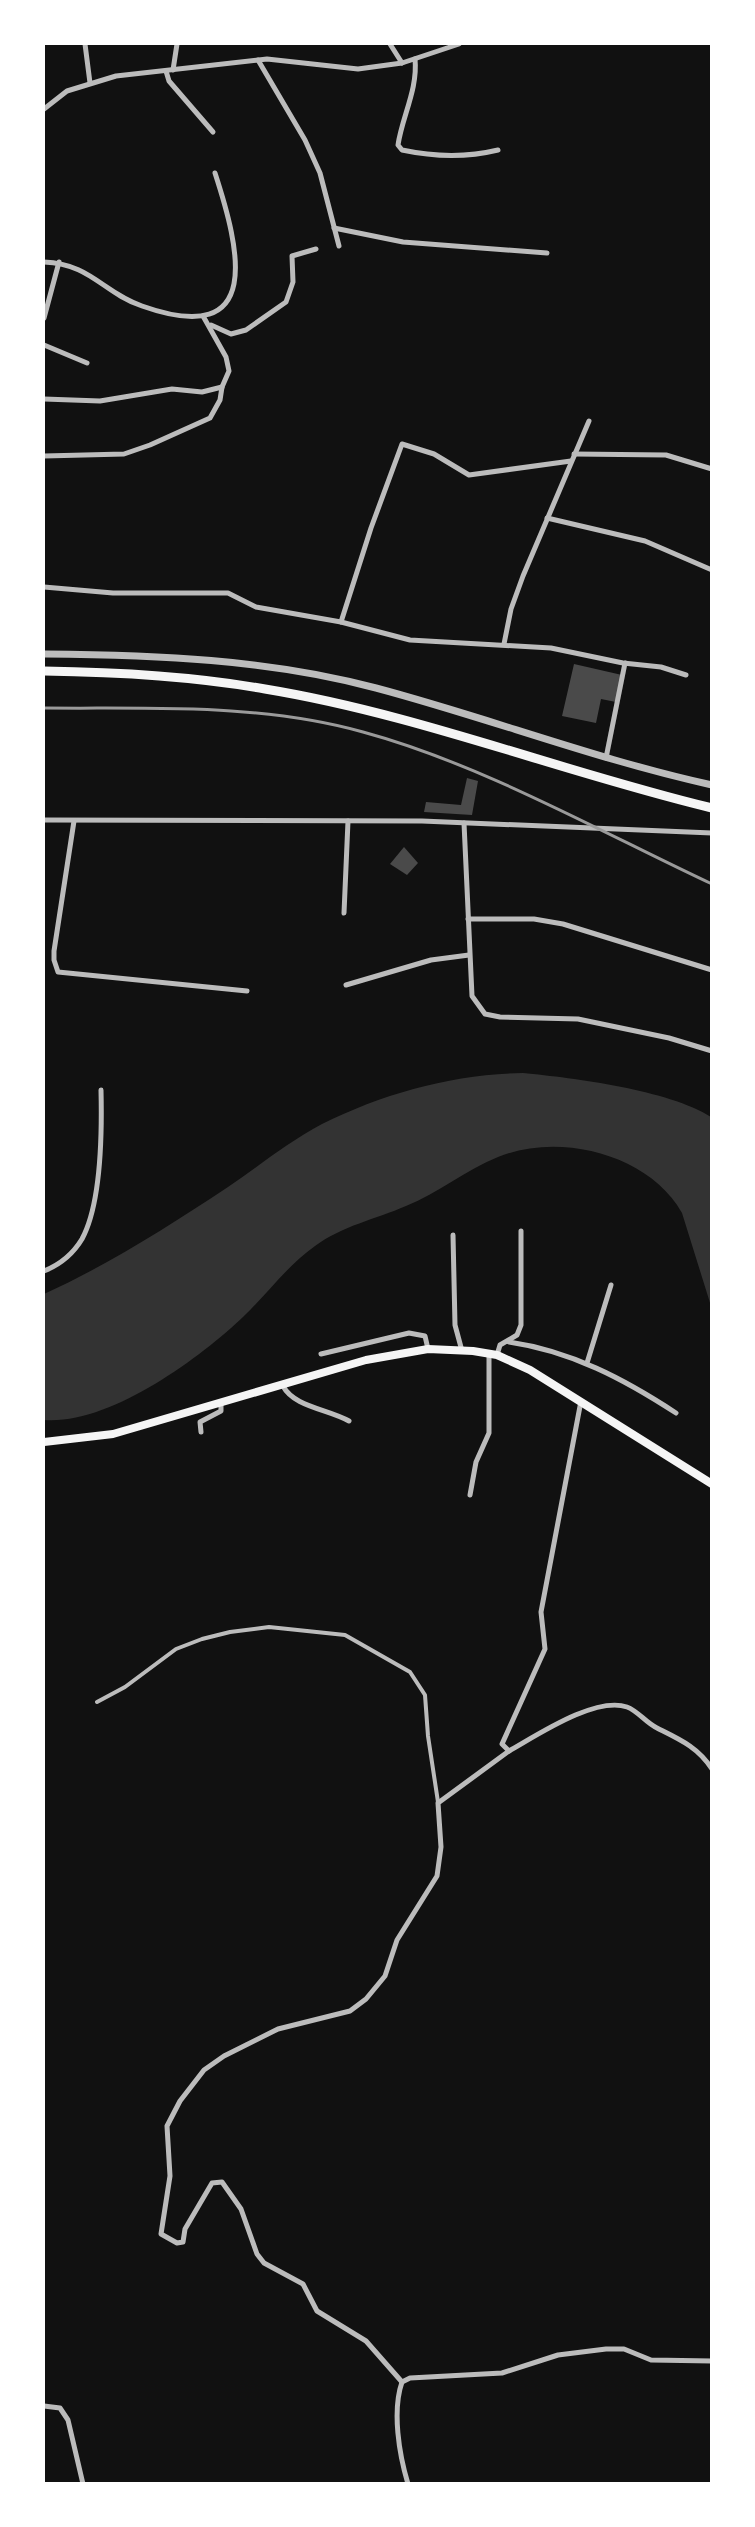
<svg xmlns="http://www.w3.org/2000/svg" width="755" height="2527" viewBox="0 0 755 2527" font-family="'Open Sans',sans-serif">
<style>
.water{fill:#333}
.building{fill:#4a4a4a}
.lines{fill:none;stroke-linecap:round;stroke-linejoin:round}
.pedestrian{stroke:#bcbcbc;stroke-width:4}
.minor{stroke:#bcbcbc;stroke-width:5}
.tertiary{stroke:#bcbcbc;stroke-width:7}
.secondary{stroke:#f5f5f5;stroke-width:8}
.trunk{stroke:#f5f5f5;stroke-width:9}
.rail{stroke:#9a9a9a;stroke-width:3}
</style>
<rect width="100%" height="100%" fill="#111"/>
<path class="water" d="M523,1073C574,1078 669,1090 711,1117V1306L682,1213C649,1154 559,1132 498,1157C466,1170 438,1193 406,1206C376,1219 342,1226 315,1246C288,1265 268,1293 244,1316C199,1359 109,1425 44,1420V1294C108,1265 169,1226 228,1187C259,1166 288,1142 322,1124C384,1093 454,1074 523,1073Z"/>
<g class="building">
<path d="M574,664L622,675L616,702L601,699L596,723L562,716Z"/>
<path d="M467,778L478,781L472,815L424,812L426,802L461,805Z"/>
<path d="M404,847L418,863L407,875L390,864Z"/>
</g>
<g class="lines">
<path class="pedestrian" d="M97,1702L125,1687L176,1649L202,1639L230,1632L269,1627L345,1635L410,1672L425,1695L428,1736L438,1802"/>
<g class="minor">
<path d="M85,44L90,83"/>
<path d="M390,44L402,63"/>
<path d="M415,59C418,89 402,117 398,145L402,150C435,157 465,158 498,150"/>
<path d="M258,60L305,140L320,173L339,246"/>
<path d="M173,70L177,44"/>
<path d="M166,71L169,81L213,132"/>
<path d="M44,109L67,91L116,76L267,59L358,69L402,63L459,44"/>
<path d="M334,228L403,242L547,253"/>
<path d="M44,262C91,264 102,292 142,306C266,350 239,247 215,173"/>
<path d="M44,318L59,262"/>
<path d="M211,325L231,334L246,330L286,302L293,282L292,256L316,249"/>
<path d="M44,345L87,363"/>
<path d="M44,399L100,401L172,389L202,392L222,387"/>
<path d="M574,454L666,455L712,469"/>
<path d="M44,456L124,454L150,445L210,418L220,400L222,387L229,371L226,357L203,316"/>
<path d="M547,518L645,541L712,570"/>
<path d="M44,587L113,593H228L256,607L341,622L410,640L551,648L623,663L661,667L686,675"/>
<path d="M341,622L371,528L402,444L434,454L469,475L571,461"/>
<path d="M504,644L511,609L523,576L589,421"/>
<path d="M606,758L625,663"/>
<path d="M44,820L422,821L712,833"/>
<path d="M74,821L54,951V960L58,972L247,991"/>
<path d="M464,823L472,996L485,1014L500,1017L578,1019L669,1038L712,1051"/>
<path d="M344,913L348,821"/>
<path d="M468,919H534L563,924L712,970"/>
<path d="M346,985L431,960L469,955"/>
<path d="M453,1235L455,1325L462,1351"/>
<path d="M44,1271C59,1265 73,1254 82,1239C102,1202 102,1132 101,1090"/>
<path d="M509,1342C571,1351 624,1379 676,1413"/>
<path d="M321,1354L409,1333L425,1336L428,1349"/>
<path d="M497,1355L500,1345L517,1335L521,1325V1231"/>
<path d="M587,1363L611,1285"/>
<path d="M283,1386C294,1407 328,1409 349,1421"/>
<path d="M581,1401L541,1612L545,1649L502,1744L509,1751C536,1736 595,1696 627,1707C638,1711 646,1723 657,1728C679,1739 698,1747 712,1769"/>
<path d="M201,1432L200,1422L221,1411V1404"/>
<path d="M470,1495L476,1462L489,1433V1354"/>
<path d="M402,2382L366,2341L317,2311L303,2284L264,2263L257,2254L241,2209L222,2182L212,2183L185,2229L183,2242L177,2243L161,2234L170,2176L167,2126L180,2101L204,2070L224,2056L278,2029L350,2011L366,1999L385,1976L397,1940L437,1876L441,1847L438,1803L509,1751"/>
<path d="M44,2406L60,2408L68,2420L83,2484"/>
<path d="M408,2484C399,2454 392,2411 402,2382L410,2378L502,2373L558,2355L606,2349H624L651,2360L712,2361"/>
</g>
<path class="tertiary" d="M44,654C154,655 269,659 376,688C489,718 598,760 712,785"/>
<path class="secondary" d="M44,1442L113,1434L366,1360L428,1349L473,1351L497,1355L530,1370L712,1484"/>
<path class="trunk" d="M44,671C117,672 192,676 265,689C417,714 562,772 712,808"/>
<path class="rail" d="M44,708C149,709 260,703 363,732C481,764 601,832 712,884"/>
</g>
<rect width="755" height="2527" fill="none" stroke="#ffffff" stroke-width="90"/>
</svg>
